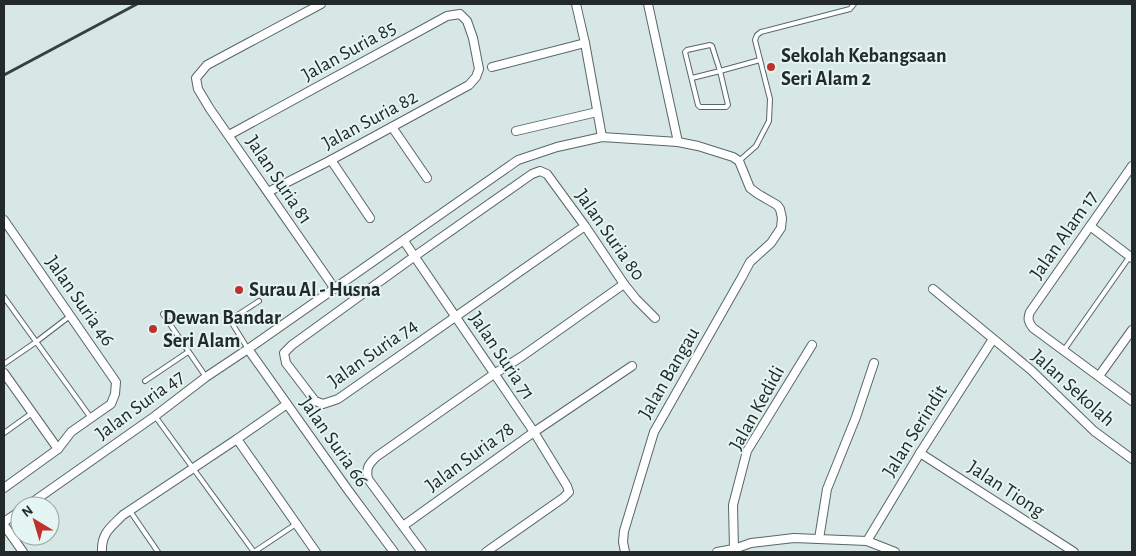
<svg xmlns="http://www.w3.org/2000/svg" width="1136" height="556" viewBox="0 0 1136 556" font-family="'Alegreya Sans',sans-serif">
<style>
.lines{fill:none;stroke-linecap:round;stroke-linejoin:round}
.lane-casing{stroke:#586765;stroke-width:6}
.street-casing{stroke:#586765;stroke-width:10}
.lane{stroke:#fff;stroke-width:4}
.street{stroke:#fff;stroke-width:8}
.rail{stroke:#383f3e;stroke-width:3}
.poi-dot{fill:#bf312e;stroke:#e4f5f2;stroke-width:2}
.labels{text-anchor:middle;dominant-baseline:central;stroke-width:4;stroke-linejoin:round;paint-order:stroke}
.street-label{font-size:20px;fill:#242a29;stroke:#e4f5f2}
.poi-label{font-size:20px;font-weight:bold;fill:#242a29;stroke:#e4f5f2;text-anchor:start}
</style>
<rect width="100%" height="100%" fill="#d7e7e5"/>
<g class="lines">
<g class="lane-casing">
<g id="lane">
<path d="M692,78L720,71L728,105L726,107H700L698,105L685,52L687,50L710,45L712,46L720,71L760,60"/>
<path d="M739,161L756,146L769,121L770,99L755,40L757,35L761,32L850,9L854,4"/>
<path d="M4,297L91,418"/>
<path d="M163,314L206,377"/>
<path d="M248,349L230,320L259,301"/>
<path d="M1064,350L1130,256"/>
<path d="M4,364L36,342L70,316"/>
<path d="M145,381L188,352"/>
<path d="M155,416L254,552L296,524"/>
<path d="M4,433L32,413"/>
<path d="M130,511L158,552"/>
</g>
</g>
<g class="street-casing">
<g id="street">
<path d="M321,4L207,65L196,78L198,89L210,109L335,289"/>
<path d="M576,4L585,43L602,137"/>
<path d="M648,4L678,142"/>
<path d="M492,67L585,43"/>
<path d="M392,127L427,178"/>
<path d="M516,131L597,112"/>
<path d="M229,135L447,16L460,14L467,21L473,38L479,69L476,77L469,85L331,160L268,192"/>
<path d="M331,160L370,218"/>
<path d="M1132,166L1030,312C1027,319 1029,323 1033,328L1132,401"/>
<path d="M4,220L116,382L115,394L111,404L71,432L58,449L4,488"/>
<path d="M585,226L338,399L323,404L315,401L286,363L284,353L292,345L415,256L532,174L540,171L547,174L585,226L624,284L636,299L655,318"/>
<path d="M1090,226L1132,258"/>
<path d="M404,241L534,432L567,486L569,492L563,498L486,552"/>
<path d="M933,289L1031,370L1094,431L1132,459"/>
<path d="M248,349L348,490L394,552"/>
<path d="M4,373L58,449"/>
<path d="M1099,376L1132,330"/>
<path d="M237,439L316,552"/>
<path d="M920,453L1074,552"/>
<path d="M27,506L155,416L206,377L248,349L518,160L557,147L602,137L678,142L698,146L733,157L739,161L750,188L758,194L777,205L780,209L782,218L781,228L771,243L750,262L742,277L654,432L624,531L623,542L625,552"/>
<path d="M4,522L20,511"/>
<path d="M4,525L23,552"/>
<path d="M403,526L534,432L632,366"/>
<path d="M819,539L827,489L856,417L874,363"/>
<path d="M867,541L920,453L993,339"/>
<path d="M734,549L733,505L747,451L812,345"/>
<path d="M102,552C101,533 111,527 123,515L237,439L287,404"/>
<path d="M422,552L368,479C366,468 368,465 376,457L494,374L521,357L624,284"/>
<path d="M717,552L734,549L751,543L794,538L867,541L895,552"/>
</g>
</g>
<use href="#lane" class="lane"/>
<use href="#street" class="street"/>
<path class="rail" d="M4,75L137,4"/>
</g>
<g class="poi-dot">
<circle cx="771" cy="67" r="5"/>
<circle cx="239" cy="290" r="5"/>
<circle cx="153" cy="329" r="5"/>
</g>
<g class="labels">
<g class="street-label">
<text transform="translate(349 51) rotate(-29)">Jalan Suria 85</text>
<text transform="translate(370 120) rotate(-28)">Jalan Suria 82</text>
<text transform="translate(279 180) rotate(56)">Jalan Suria 81</text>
<text transform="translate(610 235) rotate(55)">Jalan Suria 80</text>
<text transform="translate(1064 235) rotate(-55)">Jalan Alam 17</text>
<text transform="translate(80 301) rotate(55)">Jalan Suria 46</text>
<text transform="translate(373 353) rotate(-35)">Jalan Suria 74</text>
<text transform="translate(502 356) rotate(56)">Jalan Suria 71</text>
<text transform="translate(669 373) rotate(-60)">Jalan Bangau</text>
<text transform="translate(1073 388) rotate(42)">Jalan Sekolah</text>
<text transform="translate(140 405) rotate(-36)">Jalan Suria 47</text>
<text transform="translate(757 408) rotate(-61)">Jalan Kedidi</text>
<text transform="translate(915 431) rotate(-58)">Jalan Serindit</text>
<text transform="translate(334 442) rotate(55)">Jalan Suria 66</text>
<text transform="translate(470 457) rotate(-36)">Jalan Suria 78</text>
<text transform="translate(1006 489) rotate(33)">Jalan Tiong</text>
</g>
<g class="poi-label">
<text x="781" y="56">Sekolah Kebangsaan<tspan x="781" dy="23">Seri Alam 2</tspan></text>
<text x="249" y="290">Surau Al - Husna</text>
<text x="163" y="318">Dewan Bandar<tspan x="163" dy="23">Seri Alam</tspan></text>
</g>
</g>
<rect width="1136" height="556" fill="none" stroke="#242a29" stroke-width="10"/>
<g transform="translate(35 521) rotate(322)"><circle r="24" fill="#e4f5f2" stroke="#97a4a2"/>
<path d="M0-4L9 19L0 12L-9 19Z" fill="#bf312e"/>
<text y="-8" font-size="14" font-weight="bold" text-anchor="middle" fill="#242a29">N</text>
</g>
</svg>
